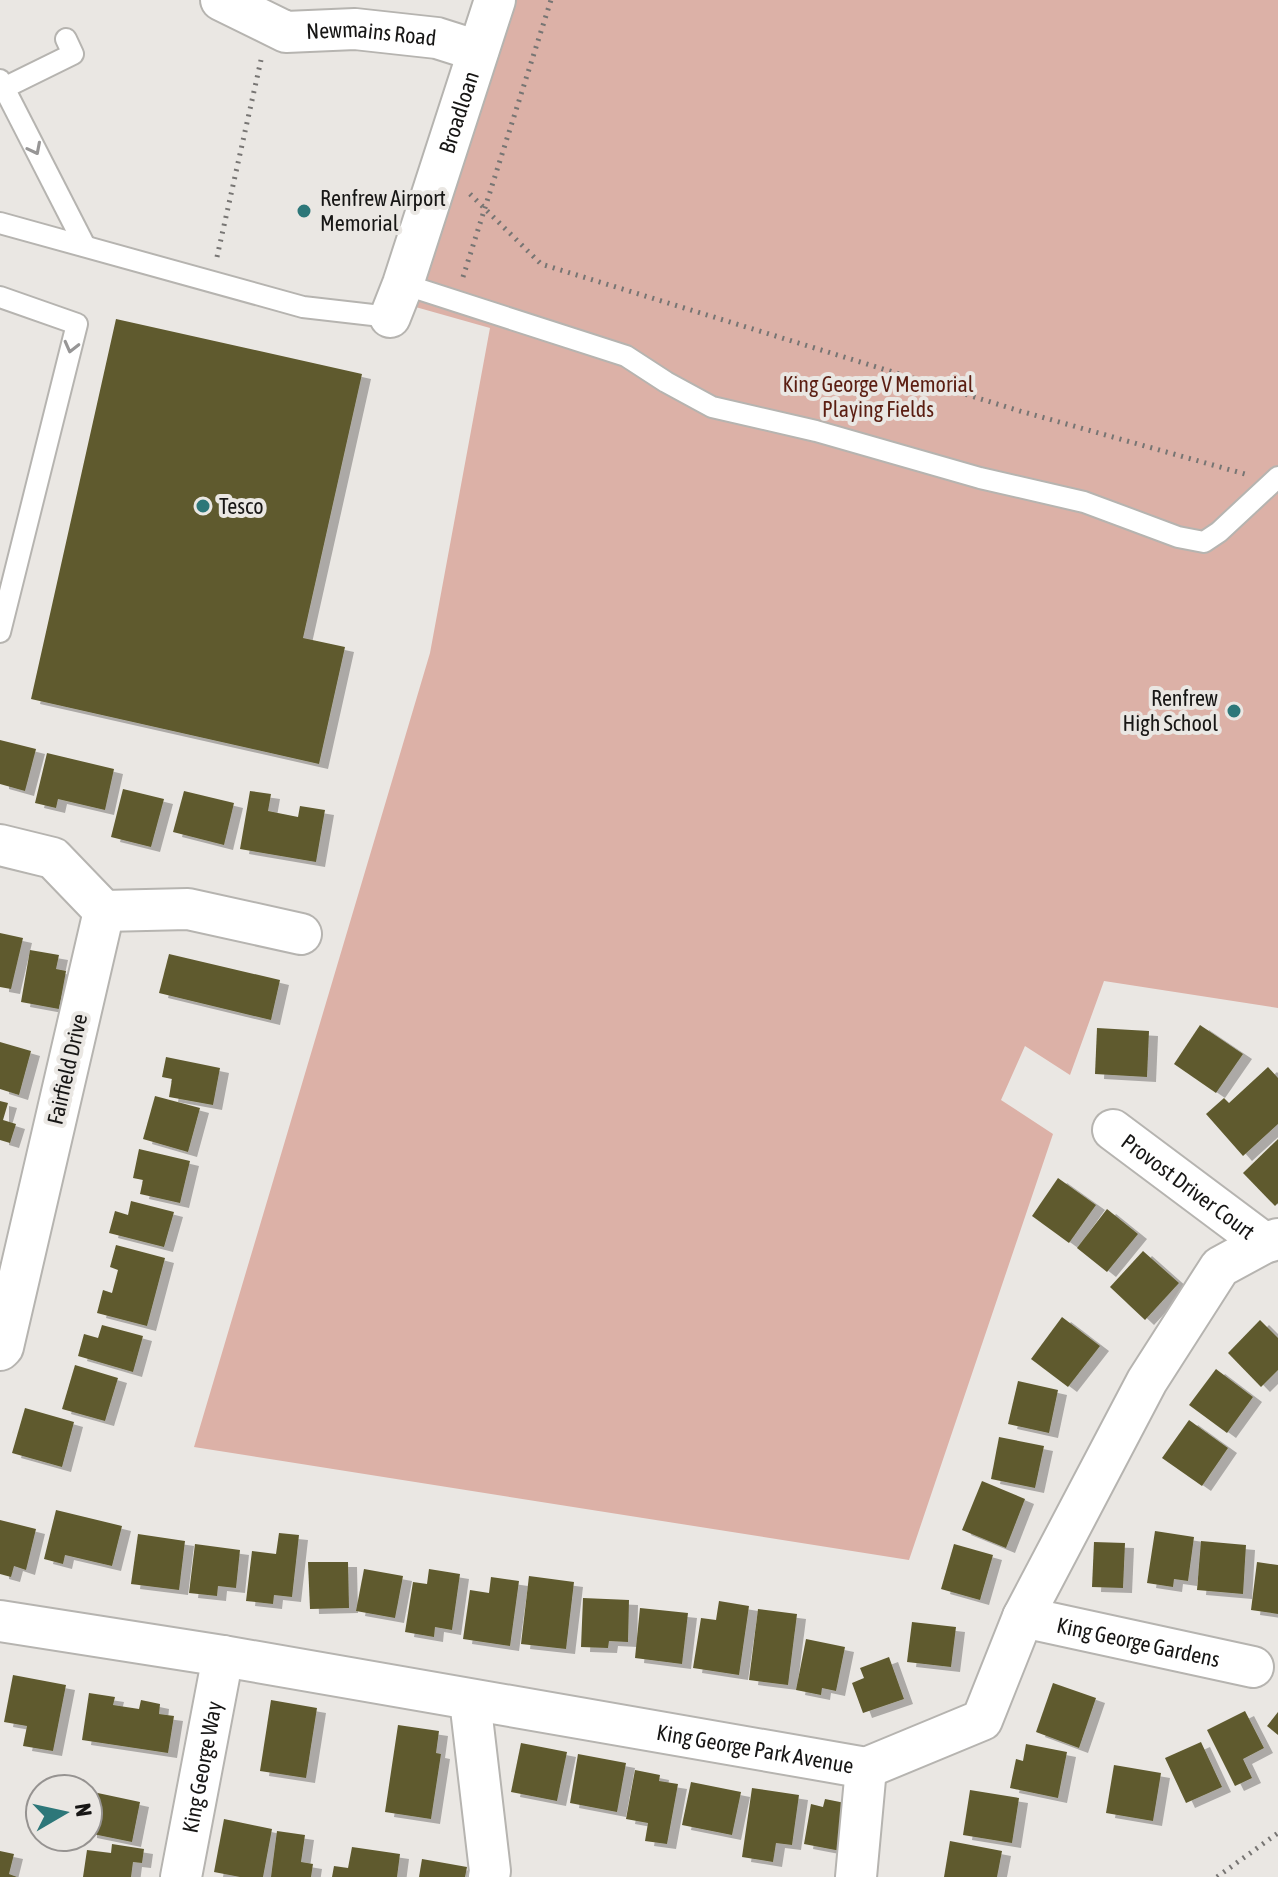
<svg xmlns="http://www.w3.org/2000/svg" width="1278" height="1877" viewBox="0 0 1278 1877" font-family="'Asap Condensed',sans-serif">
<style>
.green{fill:#dcb1a7}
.building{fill:#5f5a2f;filter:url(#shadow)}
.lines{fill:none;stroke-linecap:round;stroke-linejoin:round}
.service-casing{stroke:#b6b4b0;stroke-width:24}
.minor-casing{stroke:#b6b4b0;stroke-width:44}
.path{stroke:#777573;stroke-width:5;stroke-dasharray:2 6;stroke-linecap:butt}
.service{stroke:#fff;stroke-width:20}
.minor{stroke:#fff;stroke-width:40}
.oneway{stroke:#979696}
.poi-dot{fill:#2d7779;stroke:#eae7e3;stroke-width:3}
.labels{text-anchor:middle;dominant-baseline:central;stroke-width:8;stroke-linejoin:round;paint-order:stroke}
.street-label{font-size:22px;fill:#171615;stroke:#eae7e3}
.poi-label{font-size:22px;fill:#171615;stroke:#eae7e3;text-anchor:start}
.park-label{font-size:22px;fill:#5b1e12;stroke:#eae7e3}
</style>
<defs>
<filter id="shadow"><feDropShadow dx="9" dy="5" stdDeviation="0" flood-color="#0004"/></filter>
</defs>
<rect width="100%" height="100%" fill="#eae7e3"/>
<path class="green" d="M508,0H1278V1008L1104,981L1070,1075L1025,1046L1001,1100L1053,1134L909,1560L194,1447L430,653L490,328L412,306Z"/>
<g class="building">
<path d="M116,319L362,374L303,638L345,647L319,764L31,699Z"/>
<path d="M0,740L36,749L25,791L0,784Z"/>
<path d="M47,753L114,769L105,810L58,799L56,808L35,803Z"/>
<path d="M123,789L164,799L151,847L111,837Z"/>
<path d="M184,791L234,803L224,845L173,832Z"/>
<path d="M250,791L271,794L268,811L298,817L300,806L325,810L316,862L240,849Z"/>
<path d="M0,933L23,938L11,989L0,987Z"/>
<path d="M30,950L59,955L56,969L66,971L59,1009L21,1002Z"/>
<path d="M169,954L280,980L271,1020L159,993Z"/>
<path d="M1200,1025L1243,1054L1216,1093L1174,1064Z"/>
<path d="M1097,1028L1149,1031L1147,1077L1095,1074Z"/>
<path d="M0,1042L31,1051L19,1095L0,1089Z"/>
<path d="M166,1057L220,1068L213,1105L169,1097L172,1079L162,1077Z"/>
<path d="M1268,1067L1278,1078V1124L1243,1156L1206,1114L1224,1098L1229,1103Z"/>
<path d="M155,1096L200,1108L188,1152L143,1139Z"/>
<path d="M0,1101L8,1103L3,1120L16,1124L10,1143L0,1140Z"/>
<path d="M1278,1139V1203L1275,1206L1243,1173Z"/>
<path d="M139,1149L190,1161L180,1203L140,1194L143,1180L133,1178Z"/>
<path d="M1058,1178L1096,1205L1069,1243L1032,1216Z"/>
<path d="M131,1201L174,1212L164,1247L109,1233L115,1211L128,1215Z"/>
<path d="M1107,1209L1138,1234L1107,1272L1077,1248Z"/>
<path d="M116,1245L165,1258L147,1326L97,1313L103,1290L112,1293L118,1270L110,1267Z"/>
<path d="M1143,1251L1179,1283L1145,1320L1110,1287Z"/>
<path d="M1062,1317L1100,1346L1068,1387L1031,1359Z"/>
<path d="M1260,1320L1278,1338V1370L1261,1387L1228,1353Z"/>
<path d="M102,1325L143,1336L133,1372L78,1356L84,1334L98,1338Z"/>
<path d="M75,1365L118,1378L105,1421L62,1409Z"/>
<path d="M1216,1369L1253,1397L1227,1433L1189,1405Z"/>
<path d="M1018,1381L1058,1390L1049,1433L1008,1424Z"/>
<path d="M25,1408L74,1422L62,1467L12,1453Z"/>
<path d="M1189,1420L1228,1448L1202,1486L1162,1458Z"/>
<path d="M999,1437L1044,1446L1035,1488L991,1479Z"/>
<path d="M982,1481L1025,1499L1006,1548L962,1530Z"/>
<path d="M56,1510L122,1526L112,1566L65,1555L63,1564L44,1559Z"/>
<path d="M0,1520L36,1529L26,1570L14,1566L11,1577L0,1574Z"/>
<path d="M1155,1531L1194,1537L1188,1581L1174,1579L1173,1587L1147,1583Z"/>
<path d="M279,1533L299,1535L292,1597L274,1595L273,1604L246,1601L252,1551L276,1554Z"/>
<path d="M138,1534L185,1541L179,1590L131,1584Z"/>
<path d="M1201,1541L1246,1545L1243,1594L1197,1590Z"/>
<path d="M1094,1542L1125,1543L1123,1588L1092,1587Z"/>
<path d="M195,1544L240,1550L236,1588L218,1586L217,1596L189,1593Z"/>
<path d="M954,1544L993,1555L980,1600L941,1589Z"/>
<path d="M308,1562H348L349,1608L310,1609Z"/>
<path d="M1257,1562L1278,1565V1614L1251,1610Z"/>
<path d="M364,1569L403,1576L395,1618L356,1611Z"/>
<path d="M429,1569L460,1574L452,1630L435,1627L434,1637L405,1632L413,1582L427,1584Z"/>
<path d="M529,1576L574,1582L566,1649L521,1644Z"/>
<path d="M491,1577L519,1581L510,1646L463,1639L470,1590L489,1593Z"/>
<path d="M583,1598L629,1600L628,1642L609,1641L608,1648L581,1647Z"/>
<path d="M719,1601L749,1606L739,1675L693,1668L701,1618L716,1620Z"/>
<path d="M640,1608L688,1613L682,1664L635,1658Z"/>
<path d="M758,1609L797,1614L788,1685L749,1680Z"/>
<path d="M912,1622L956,1627L951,1667L907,1662Z"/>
<path d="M806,1639L845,1647L836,1691L822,1688L821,1695L796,1690Z"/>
<path d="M889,1657L904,1699L863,1713L852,1683L864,1678L860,1668Z"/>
<path d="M13,1675L66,1685L53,1751L23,1746L27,1726L4,1722Z"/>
<path d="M1053,1683L1096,1698L1079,1748L1036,1732Z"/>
<path d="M89,1693L115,1697L113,1705L139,1709L141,1700L160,1704L159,1714L174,1716L168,1753L82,1740Z"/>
<path d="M271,1700L317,1708L306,1778L260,1771Z"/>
<path d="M1245,1711L1264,1748L1243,1759L1252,1778L1235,1786L1207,1730Z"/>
<path d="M1278,1712V1735L1267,1726Z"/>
<path d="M398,1725L439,1731L436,1753L441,1754L431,1819L385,1812Z"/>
<path d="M1201,1742L1222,1787L1186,1803L1165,1758Z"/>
<path d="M521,1743L567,1752L557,1801L511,1792Z"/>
<path d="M1026,1744L1067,1752L1058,1798L1010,1788L1016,1759L1023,1761Z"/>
<path d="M578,1754L626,1763L617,1812L570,1803Z"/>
<path d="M1114,1765L1161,1773L1153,1821L1106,1813Z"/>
<path d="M635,1770L660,1775L659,1781L678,1784L667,1844L645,1841L648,1823L626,1819Z"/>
<path d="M691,1782L741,1792L732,1835L682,1825Z"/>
<path d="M752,1788L799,1795L792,1845L776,1843L773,1862L742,1857Z"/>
<path d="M970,1790L1019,1798L1012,1843L963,1835Z"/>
<path d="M93,1792L140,1802L132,1842L88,1833V1816Z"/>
<path d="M825,1799L855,1805L846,1852L804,1844L811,1804L823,1807Z"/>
<path d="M224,1819L272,1829L263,1877H240L214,1872Z"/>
<path d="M277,1831L305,1835L301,1862L313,1864L311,1877H271Z"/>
<path d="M950,1841L1002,1851L997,1877H944Z"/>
<path d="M112,1844L144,1849L142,1863L133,1862L131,1877H83L87,1850L111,1853Z"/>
<path d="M352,1847L400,1854L397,1877H332L334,1866L348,1868Z"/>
<path d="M0,1851L14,1854L9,1874L17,1877H0Z"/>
<path d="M422,1859L467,1867L465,1877H419Z"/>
</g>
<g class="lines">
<g class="service-casing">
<g id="service">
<path d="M0,80L85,246"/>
<path d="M4,88L73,54L66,39"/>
<path d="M0,223L303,307L390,317"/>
<path d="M403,284L626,356L666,382L712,407L816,431L980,478L1084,502L1178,537L1204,542L1219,532L1278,477"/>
<path d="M0,297L77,324L0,632"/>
</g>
</g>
<g class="minor-casing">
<g id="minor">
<path id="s1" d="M221,0L286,32L355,29L437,38L478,51"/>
<path id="s2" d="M390,317L403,284L495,0"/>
<path d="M0,845L53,858L104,911L3,1347L0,1350"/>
<path d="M104,911L188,909L301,934"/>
<path id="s3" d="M1113,1130L1264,1243"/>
<path id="s4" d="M1023,1617L1253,1667"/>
<path id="s5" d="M0,1621L223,1656L866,1768L982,1720L1023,1617L1147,1381L1220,1267L1264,1243L1278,1239"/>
<path d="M470,1700L490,1871L489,1877"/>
<path id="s6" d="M181,1877L223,1656"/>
<path d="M856,1877L866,1768"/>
</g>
</g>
<g class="path">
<path d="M470,194L541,264L1020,411L1245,474"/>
<path d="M217,257L261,60"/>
<path d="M463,277L551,0"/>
<path d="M1217,1877L1278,1833"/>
</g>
<use href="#service" class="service"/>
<use href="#minor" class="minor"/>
</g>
<defs><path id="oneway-chevron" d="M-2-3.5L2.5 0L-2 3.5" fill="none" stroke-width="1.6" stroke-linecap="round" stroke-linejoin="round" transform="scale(2)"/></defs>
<g class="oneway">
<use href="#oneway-chevron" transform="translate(35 149) rotate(63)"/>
<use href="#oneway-chevron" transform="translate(71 347) rotate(104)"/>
</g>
<g class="poi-dot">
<circle cx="304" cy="211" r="8"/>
<circle cx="203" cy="506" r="8"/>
<circle cx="1234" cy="711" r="8"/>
</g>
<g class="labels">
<g class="street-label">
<text stroke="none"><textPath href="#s1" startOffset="158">Newmains Road</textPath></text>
<text stroke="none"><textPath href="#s2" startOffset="216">Broadloan</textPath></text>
<text transform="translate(67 1069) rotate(-77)">Fairfield Drive</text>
<text stroke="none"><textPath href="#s3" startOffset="94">Provost Driver Court</textPath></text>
<text stroke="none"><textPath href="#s4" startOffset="118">King George Gardens</textPath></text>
<text stroke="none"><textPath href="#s5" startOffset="766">King George Park Avenue</textPath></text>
<text stroke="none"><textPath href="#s6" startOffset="112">King George Way</textPath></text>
</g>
<g class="poi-label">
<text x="320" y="198">Renfrew Airport<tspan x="320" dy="25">Memorial</tspan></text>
<text x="219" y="506">Tesco</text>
<text x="1218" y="698" text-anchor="end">Renfrew<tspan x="1218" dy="25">High School</tspan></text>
</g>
<g class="park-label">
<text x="878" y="384">King George V Memorial<tspan x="878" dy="25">Playing Fields</tspan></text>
</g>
</g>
<g transform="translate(64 1813) rotate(81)"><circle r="38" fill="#eae7e3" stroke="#969391" stroke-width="2"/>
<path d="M0-6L14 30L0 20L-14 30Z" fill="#2d7779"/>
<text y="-12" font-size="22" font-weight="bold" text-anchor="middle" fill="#171615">N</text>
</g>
</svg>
